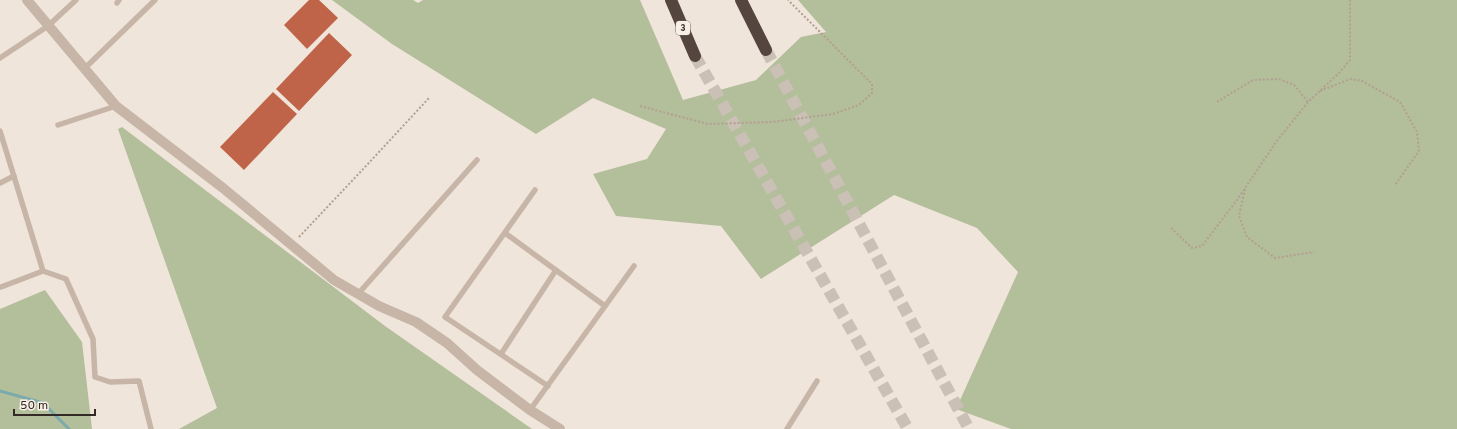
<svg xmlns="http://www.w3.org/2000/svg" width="1457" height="429" viewBox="0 0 1457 429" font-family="Overpass,sans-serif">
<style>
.green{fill:#b3be9b}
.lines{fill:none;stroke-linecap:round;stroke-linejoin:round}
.stream{stroke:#7baaab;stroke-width:3}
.building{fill:#bf6349}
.motorway-tunnel{stroke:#cac0b6;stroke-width:12;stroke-dasharray:12 6;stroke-linecap:butt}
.path{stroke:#b39f91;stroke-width:2;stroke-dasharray:2 2;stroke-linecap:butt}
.service{stroke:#c7b5a7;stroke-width:5.5}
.minor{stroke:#c7b5a7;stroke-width:10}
.motorway{stroke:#55453f;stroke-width:12}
.labels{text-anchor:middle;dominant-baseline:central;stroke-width:3.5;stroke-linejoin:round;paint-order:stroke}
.shield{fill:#f8efe6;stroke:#6f6660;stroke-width:1}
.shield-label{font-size:9px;font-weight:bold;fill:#342b27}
</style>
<rect width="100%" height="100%" fill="#f0e5da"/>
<g class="green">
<path d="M332,0H413L418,3L423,0H640L683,100L756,80L801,37L826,32L798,0H1457V429H1011L956,409L1018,272L977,228L894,195L761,279L721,226L616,216L593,174L647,159L666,129L593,98L536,134L392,44Z"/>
<path d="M122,127L385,326L532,429H179L217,408L118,129Z"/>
<path d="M45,290L82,342L92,429H0V309Z"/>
</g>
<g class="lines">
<path class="stream" d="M0,391L43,403L69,429"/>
</g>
<g class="building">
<path d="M309,0H319L338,18L307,49L284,25Z"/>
<path d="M329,33L352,55L299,111L276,89Z"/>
<path d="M273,92L297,114L244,170L220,147Z"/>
</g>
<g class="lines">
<g class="motorway-tunnel">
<path d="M766,50L969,429"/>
<path d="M695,56L908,429"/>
</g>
<g class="path">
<path d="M1320,91L1350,79L1362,81L1400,102L1417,132L1419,151L1395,185"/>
<path d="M1217,102L1253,80L1279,79L1294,85L1308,102"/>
<path d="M640,106L708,124L772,122L833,114L859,105L872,93V84L788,0"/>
<path d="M1245,189L1239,216L1247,237L1275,258L1314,252"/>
<path d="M1171,228L1192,248L1202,246L1237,200L1276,142L1308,102L1338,74L1350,60V0"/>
<path d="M299,237L366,166L429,98"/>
</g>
<g class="service">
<path d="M117,3L119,0"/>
<path d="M0,58L48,26L76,0"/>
<path d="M84,69L155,0"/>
<path d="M58,125L116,106"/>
<path d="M0,131L43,271"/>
<path d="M0,183L14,176"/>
<path d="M535,190L445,317L548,386"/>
<path d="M505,233L605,306"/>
<path d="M1,287L43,271L66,279L93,339L95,377L110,382L139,381L151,429"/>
<path d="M358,294L477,160"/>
<path d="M501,354L556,270"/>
<path d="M530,410L634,266"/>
<path d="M787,429L817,381"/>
</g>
<path class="minor" d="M27,0L116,106L223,188L334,280L379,306L416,322L447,343L477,370L530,410L560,429"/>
<g class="motorway">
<path d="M671,0L695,56"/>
<path d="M741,0L766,50"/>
</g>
</g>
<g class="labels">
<rect class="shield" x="676" y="21" width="14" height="14" rx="3"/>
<g class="shield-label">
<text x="683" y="28">3</text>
</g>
</g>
<path d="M14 409v6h81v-6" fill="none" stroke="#342b27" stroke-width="2"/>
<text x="20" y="409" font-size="12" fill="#342b27" stroke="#f8efe6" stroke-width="3" paint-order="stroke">50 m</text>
</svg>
